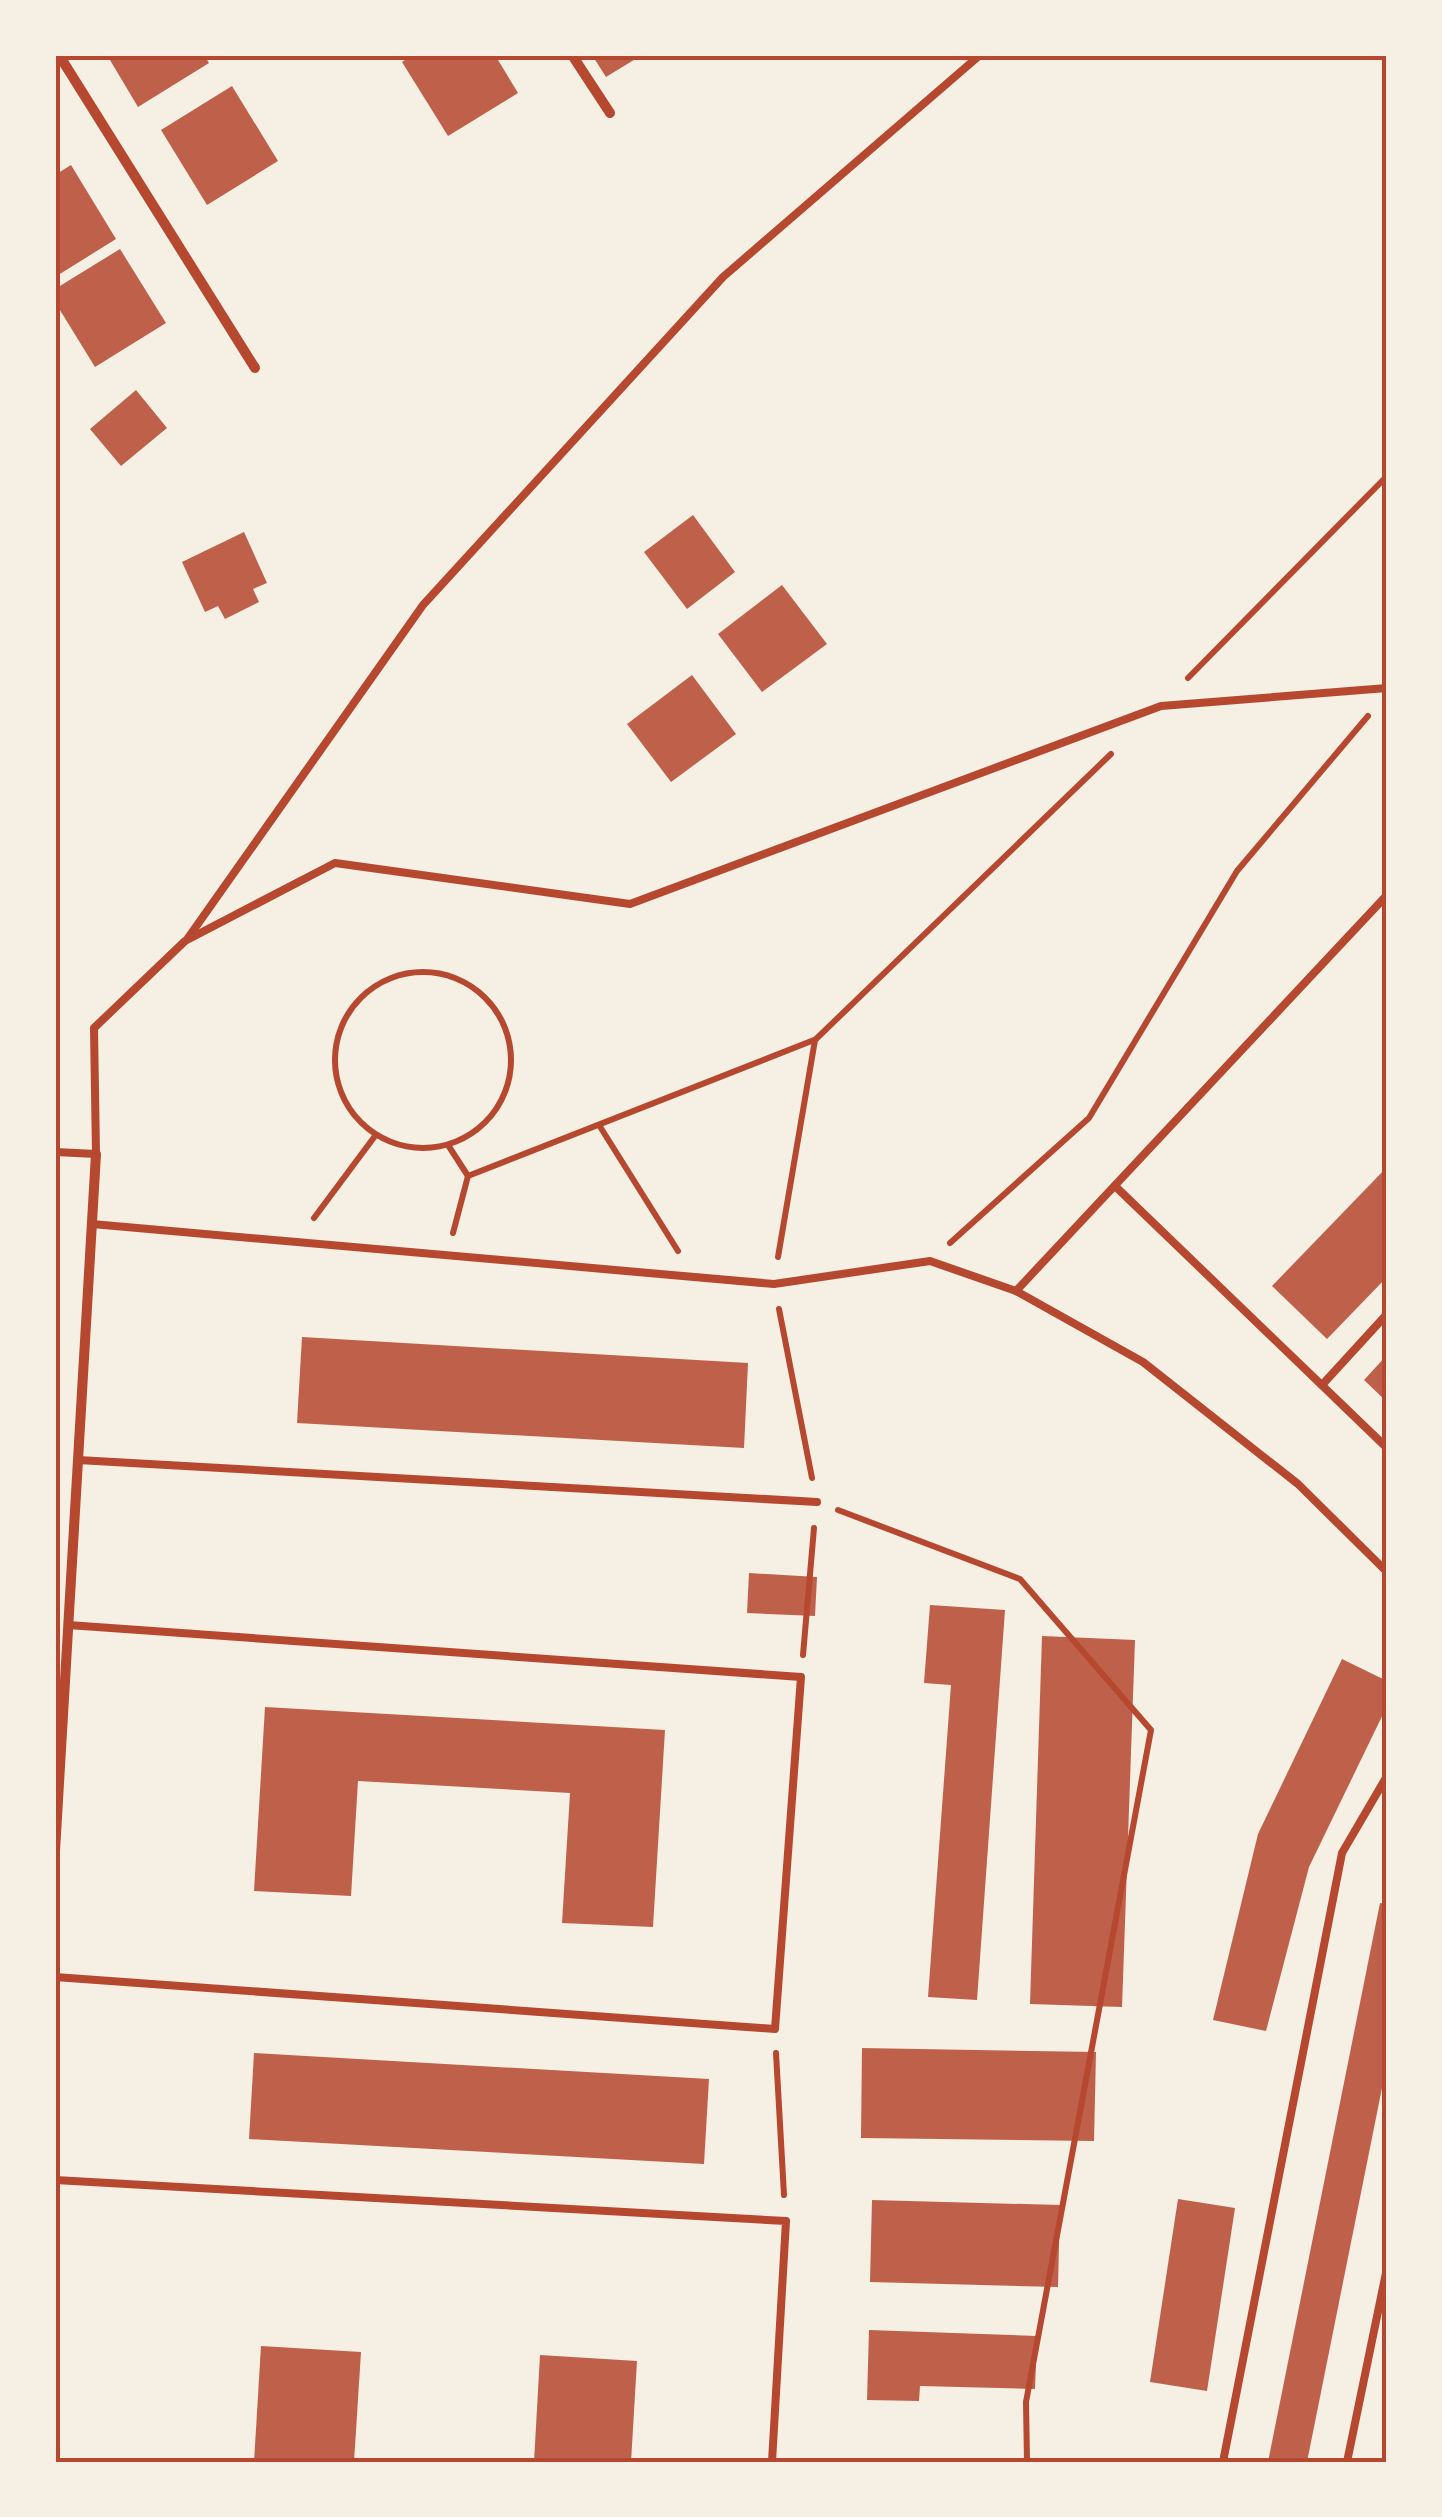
<svg xmlns="http://www.w3.org/2000/svg" width="1442" height="2517" viewBox="0 0 1442 2517" font-family="Mulish,sans-serif">
<style>
.building{fill:#bf614a}
.lines{fill:none;stroke-linecap:round;stroke-linejoin:round}
.path{stroke:#b5482f;stroke-width:6}
.service{stroke:#b5482f;stroke-width:8}
.minor{stroke:#b5482f;stroke-width:10}
.neatline{fill:none;stroke:#b5482f;stroke-width:4}
</style>
<rect width="100%" height="100%" fill="#f6efe4"/>
<g class="building">
<path d="M107,55H204L209,63L138,107Z"/>
<path d="M412,55H495L518,93L448,136L402,62Z"/>
<path d="M592,55H642L606,77Z"/>
<path d="M232,86L278,161L207,205L161,130Z"/>
<path d="M71,165L116,239L55,277V175Z"/>
<path d="M120,249L166,323L95,367L55,302V289Z"/>
<path d="M136,390L167,428L121,466L90,429Z"/>
<path d="M693,515L735,572L687,609L644,552Z"/>
<path d="M244,532L267,583L253,589L259,602L225,619L218,606L205,612L182,562Z"/>
<path d="M782,585L827,644L762,692L718,634Z"/>
<path d="M692,675L736,734L671,782L627,724Z"/>
<path d="M1387,1167V1277L1327,1339L1272,1286Z"/>
<path d="M302,1337L748,1363L744,1448L297,1423Z"/>
<path d="M1387,1355V1402L1364,1380Z"/>
<path d="M749,1573L817,1577L815,1616L747,1613Z"/>
<path d="M930,1605L1005,1610L977,2000L928,1997L951,1685L924,1683Z"/>
<path d="M1042,1636L1135,1640L1122,2007L1030,2004Z"/>
<path d="M1342,1659L1387,1681V1706L1309,1867L1266,2031L1213,2020L1258,1834Z"/>
<path d="M265,1707L665,1730L653,1927L562,1923L570,1793L358,1781L351,1896L254,1891Z"/>
<path d="M1380,1903L1387,1904V2063L1307,2462H1268Z"/>
<path d="M862,2048L1096,2052L1094,2141L861,2138Z"/>
<path d="M254,2053L709,2079L704,2164L249,2139Z"/>
<path d="M1178,2199L1235,2208L1207,2391L1150,2382Z"/>
<path d="M872,2200L1060,2205L1058,2287L870,2282Z"/>
<path d="M869,2330L1037,2336L1035,2389L920,2386L919,2401L867,2400Z"/>
<path d="M261,2346L361,2352L354,2462H254Z"/>
<path d="M540,2355L637,2361L631,2462H534Z"/>
</g>
<g class="lines">
<g class="path">
<path d="M1188,678L1387,476"/>
<circle cx="423" cy="1060" r="88"/>
<path d="M599,1125L678,1251"/>
<path d="M448,1145L468,1176L814,1040"/>
<path d="M314,1218L375,1136"/>
<path d="M453,1233L468,1176"/>
<path d="M950,1243L1089,1118L1237,871L1368,716"/>
<path d="M778,1257L815,1040L1111,754"/>
<path d="M779,1309L812,1478"/>
<path d="M838,1510L1020,1579L1151,1730L1026,2402L1027,2462"/>
<path d="M803,1655L814,1528"/>
<path d="M776,2053L784,2195"/>
</g>
<g class="service">
<path d="M188,938L423,605L723,277L980,55"/>
<path d="M55,1152L96,1154L94,1028L185,941L335,863L630,904L1161,706L1387,688"/>
<path d="M1115,1186L1387,1448"/>
<path d="M92,1224L774,1284L930,1261L1016,1291L1143,1362L1298,1484L1387,1572"/>
<path d="M1016,1291L1387,895"/>
<path d="M1322,1385L1387,1314"/>
<path d="M78,1460L817,1502"/>
<path d="M55,1977L775,2029L801,1677L68,1625"/>
<path d="M55,2180L786,2221L772,2462"/>
<path d="M1223,2462L1342,1853L1387,1776"/>
<path d="M1347,2462L1387,2268"/>
</g>
<g class="minor">
<path d="M59,55L255,368"/>
<path d="M572,55L610,113"/>
<path d="M55,1851L96,1154"/>
</g>
</g>
<rect width="1442" height="2517" fill="none" stroke="#f6efe4" stroke-width="115"/>
<rect x="58" y="58" width="1326" height="2402" class="neatline"/>
</svg>
